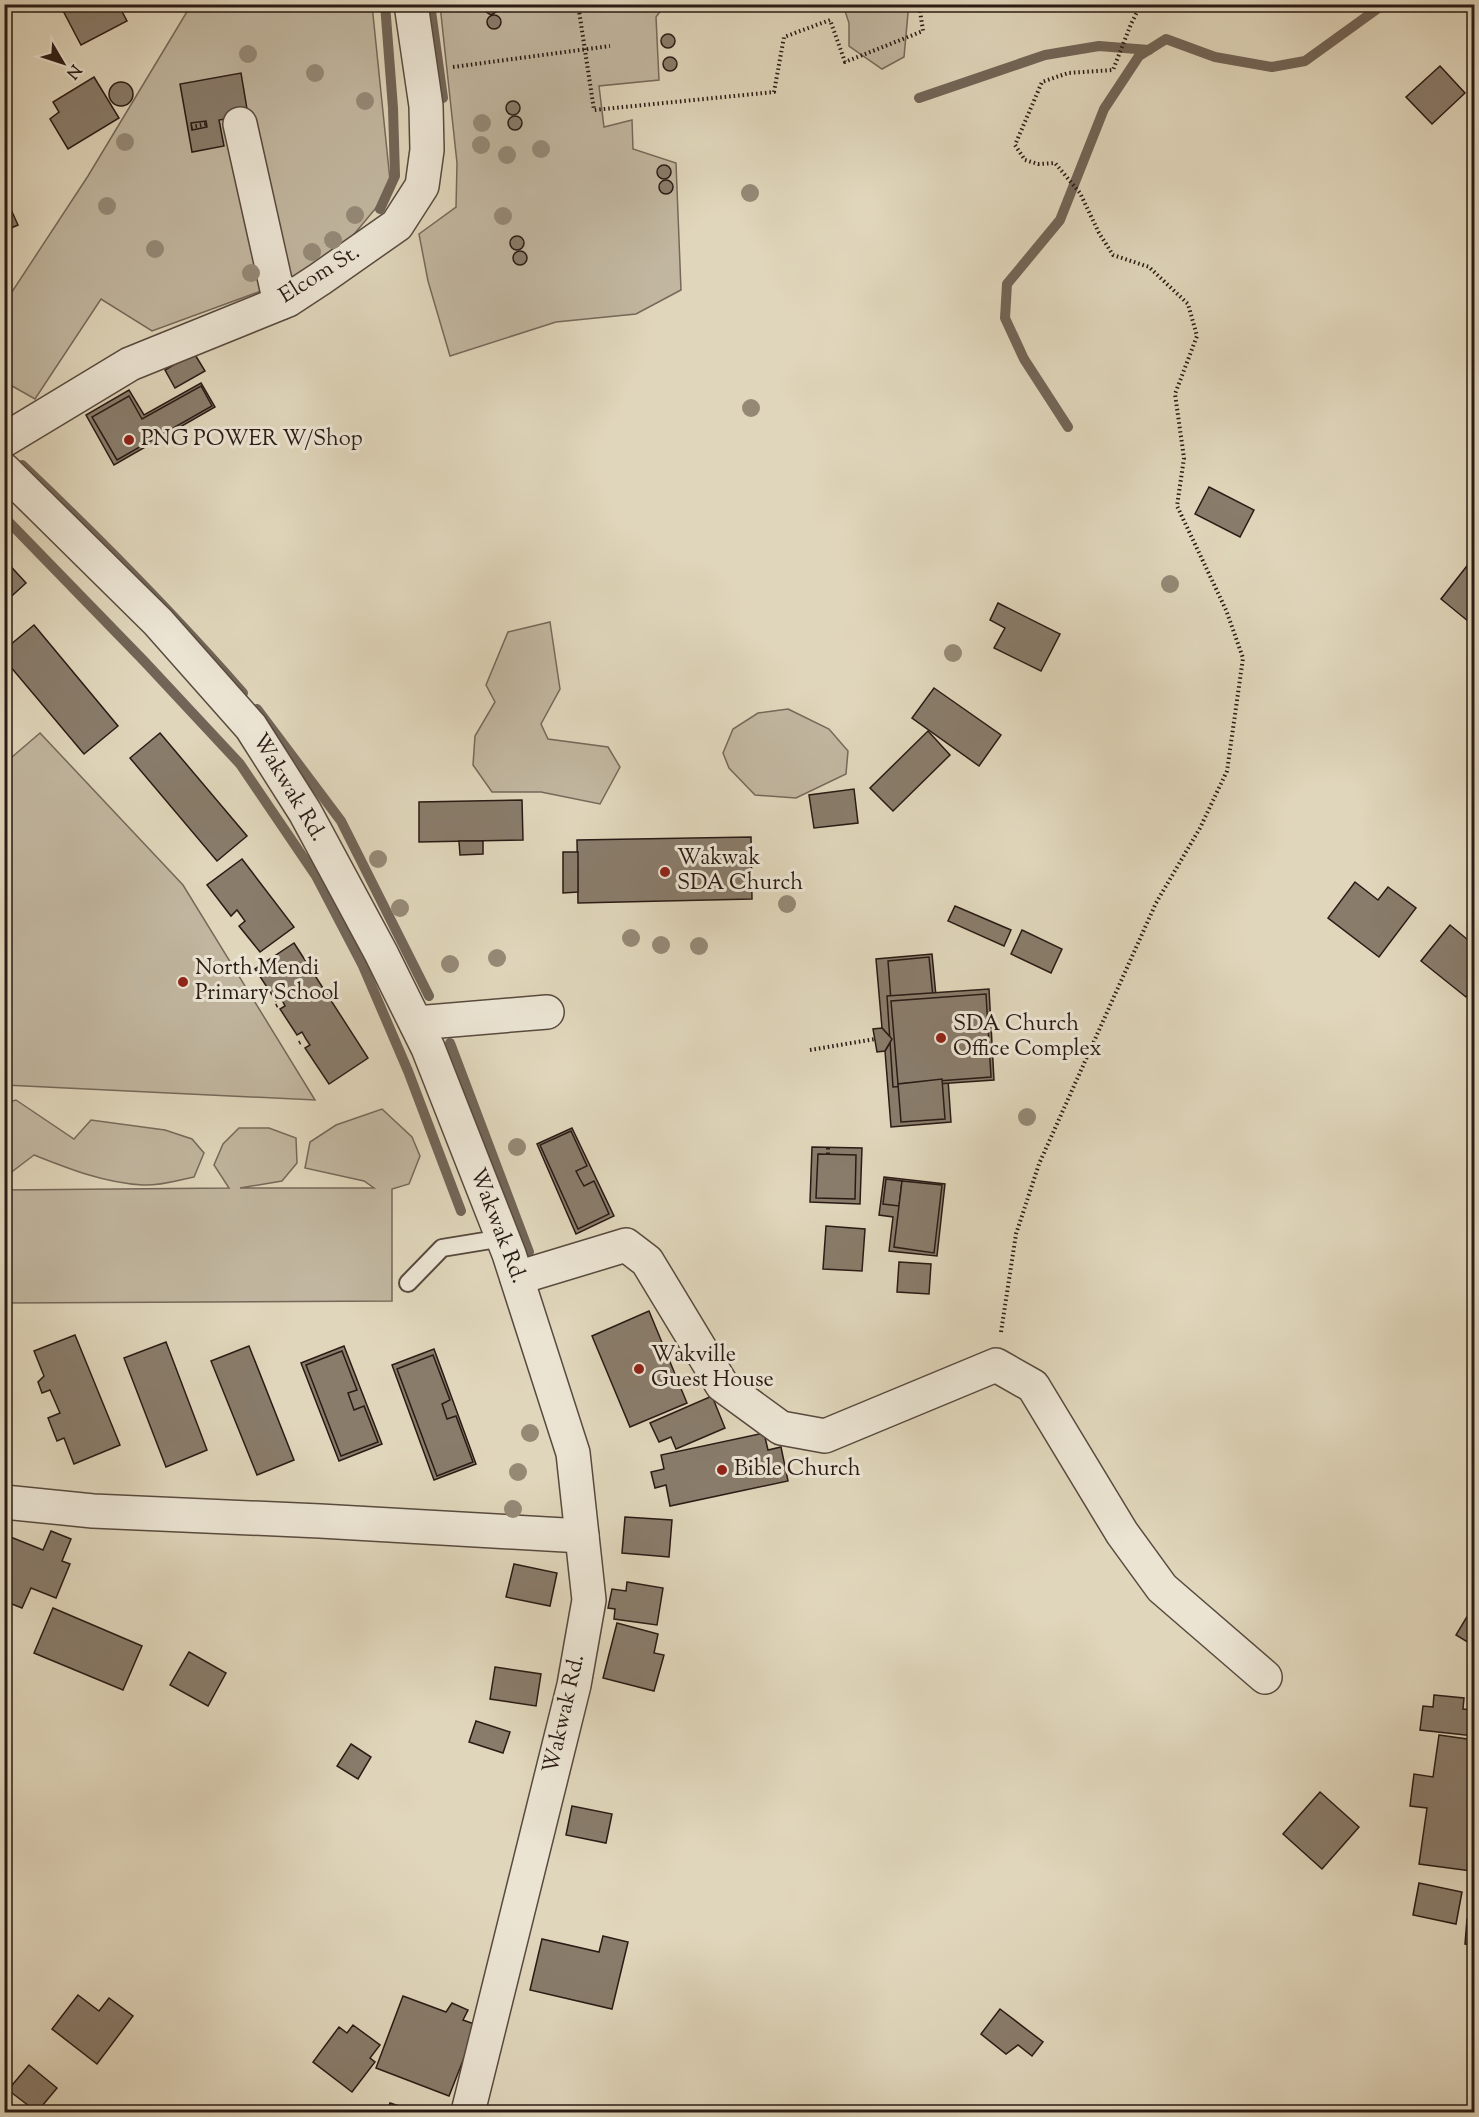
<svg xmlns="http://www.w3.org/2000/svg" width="1479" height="2117" viewBox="0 0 1479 2117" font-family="'Sorts Mill Goudy',serif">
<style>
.green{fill:#c1b69f;stroke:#76685a;stroke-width:1.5}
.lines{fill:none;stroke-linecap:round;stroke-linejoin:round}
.stream{stroke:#726557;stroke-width:10}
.building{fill:#897c6b;stroke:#2a1b15;stroke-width:1.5}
.service-casing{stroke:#584a3e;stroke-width:20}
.minor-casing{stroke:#584a3e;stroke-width:36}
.path{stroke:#2a1b15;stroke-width:4;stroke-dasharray:1.5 3;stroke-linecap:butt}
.service{stroke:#ebe4d3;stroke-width:16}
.minor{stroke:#ebe4d3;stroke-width:33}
.tree{fill:#958976}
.poi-dot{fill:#8f2418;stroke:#ebe4d3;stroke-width:2}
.labels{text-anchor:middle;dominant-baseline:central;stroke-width:6;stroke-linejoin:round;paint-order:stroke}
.street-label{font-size:22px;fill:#2a1b15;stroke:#ebe4d3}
.poi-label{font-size:22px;fill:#2a1b15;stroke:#ebe4d3;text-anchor:start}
</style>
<rect width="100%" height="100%" fill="#e0d6bb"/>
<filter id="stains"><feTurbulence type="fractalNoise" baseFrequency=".00333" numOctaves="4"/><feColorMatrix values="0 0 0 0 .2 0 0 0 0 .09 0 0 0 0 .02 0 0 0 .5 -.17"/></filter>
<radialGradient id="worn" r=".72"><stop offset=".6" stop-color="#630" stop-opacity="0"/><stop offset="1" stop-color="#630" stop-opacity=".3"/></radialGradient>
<g class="green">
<path d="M191,5H372L391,190L335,257L283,283L152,331L101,299L35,399L5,382L4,304L88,176Z"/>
<path d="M440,5H665L656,17L659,80L599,86L604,127L632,120L633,149L676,163L681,290L636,314L556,322L450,356L428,281L419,234L456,207L457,163Z"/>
<path d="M843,5H906L908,13L904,57L882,69L849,46V23Z"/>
<path d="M550,622L560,689L541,724L548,739L608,747L620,767L600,804L541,792H492L473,765L475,736L495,702L486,685L508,632Z"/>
<path d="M788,709L829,729L848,751L846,774L796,798L755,795L729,768L723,753L733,729L758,713Z"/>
<path d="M40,733L183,885L315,1100L5,1085V763Z"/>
<path d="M16,1100L74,1139L91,1120L165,1130L192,1139L204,1153L194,1177C178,1180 160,1186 143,1185C105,1183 69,1169 34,1155L5,1177V1103Z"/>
<path d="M382,1109L412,1137L420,1156L409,1184L392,1189V1301L5,1303V1190L229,1188L214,1165L223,1144L239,1128H269L296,1138L297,1163L282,1181L240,1188H374L364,1181L305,1168L310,1142L336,1125Z"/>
</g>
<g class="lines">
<g class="stream">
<path d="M430,4L443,98"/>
<path d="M919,98L1045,55L1099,46L1149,50"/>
<path d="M380,209L395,176L393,108L385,4"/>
<path d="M1068,427L1024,359L1005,318L1007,284L1060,220L1104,109L1139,56L1166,39L1215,57L1272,67L1305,61L1384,4"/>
<path d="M22,465C99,538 173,613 243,693"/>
<path d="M4,517L144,661L240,764L316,876L363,966L408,1071L461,1211"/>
<path d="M257,709L341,821L429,996"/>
<path d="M450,1043L529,1252"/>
</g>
</g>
<g class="building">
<path d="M118,4L127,21L81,45L60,5Z"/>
<path d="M485,4H499V10L491,15L485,11Z"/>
<circle cx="494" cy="22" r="7"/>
<circle cx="668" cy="41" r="7"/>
<circle cx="670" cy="64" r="7"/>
<path d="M1440,66L1465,93L1432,124L1406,97Z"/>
<path d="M241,73L248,115L219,120L224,146L192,152L180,84Z"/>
<path d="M94,77L119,118L68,149L50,119L59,112L53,102Z"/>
<circle cx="121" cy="94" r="12"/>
<circle cx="513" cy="108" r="7"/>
<circle cx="515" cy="123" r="7"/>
<path d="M206,121L207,127L192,130L191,123Z"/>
<circle cx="664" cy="172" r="7"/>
<circle cx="666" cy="187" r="7"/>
<path d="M4,194L18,225L4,231Z"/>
<circle cx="517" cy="243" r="7"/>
<circle cx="520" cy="258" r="7"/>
<path d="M194,353L205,371L175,388L165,370Z"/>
<path d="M201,383L215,407L114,465L86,415L129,390L144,415Z"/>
<path d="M201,386L212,406L117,460L92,417L129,396L142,419Z"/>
<path d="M1209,487L1254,510L1240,537L1195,514Z"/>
<path d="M1474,557V626L1441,599Z"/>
<path d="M4,559L26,583L4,603Z"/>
<path d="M998,603L1060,634L1041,671L994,648L1005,628L990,620Z"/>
<path d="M34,625L118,726L84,754L4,659V650Z"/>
<path d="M934,688L1001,735L979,766L912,718Z"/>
<path d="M928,731L950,755L893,811L870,788Z"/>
<path d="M160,733L247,836L217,861L130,758Z"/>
<path d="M854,789L858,823L814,828L809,795Z"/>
<path d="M522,800L523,840L419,842V802Z"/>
<path d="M751,837L752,899L578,903L577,840Z"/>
<path d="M459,841H483V854L460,855Z"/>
<path d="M563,852H578V892L563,893Z"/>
<path d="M242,859L294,927L260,952L239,926L245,921L237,910L231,916L207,885Z"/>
<path d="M1355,882L1378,900L1388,887L1416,908L1379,957L1328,918Z"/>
<path d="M955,906L1011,930L1004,946L948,921Z"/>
<path d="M1450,925L1474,945V986L1466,997L1421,961Z"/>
<path d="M1022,930L1062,949L1051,973L1011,954Z"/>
<path d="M294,943L368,1058L329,1084L305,1048L310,1045L306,1039L302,1032L297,1035L280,1009L285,1006L283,1002L280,998L276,1001L255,969Z"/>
<path d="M932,954L936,996L891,1001L898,1084L948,1079L951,1122L891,1127L885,1051L892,1039L882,1028L876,959Z"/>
<path d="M929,957L933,997L891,1001L888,961Z"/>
<path d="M989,989L994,1080L893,1087L887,996Z"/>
<path d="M986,994L991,1077L898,1084L891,1001Z"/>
<path d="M882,1028L892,1039L885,1051L877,1052L873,1029Z"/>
<path d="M942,1079L945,1119L901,1122L898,1084Z"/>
<path d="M572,1128L614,1216L576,1234L537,1144Z"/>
<path d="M571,1131L587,1166L576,1171L580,1179L584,1186L594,1181L609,1214L578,1229L540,1145Z"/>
<path d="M812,1147L862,1148L860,1204L810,1202Z"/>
<path d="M818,1154L856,1155L855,1199L816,1198Z"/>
<path d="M884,1177L945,1184L937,1256L889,1251L893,1217L879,1215Z"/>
<path d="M886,1179L902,1181L899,1206L883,1204Z"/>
<path d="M902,1181L942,1185L934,1253L894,1247Z"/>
<path d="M826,1226L865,1229L862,1271L823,1269Z"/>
<path d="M899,1262L931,1264L929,1294L897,1292Z"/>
<path d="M649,1311L687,1403L630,1427L592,1336Z"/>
<path d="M75,1335L120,1445L74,1464L64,1438L57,1441L48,1418L60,1413L50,1390L42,1393L38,1382L44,1376L34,1351Z"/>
<path d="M166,1342L207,1450L166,1467L124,1358Z"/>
<path d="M249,1346L294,1460L257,1475L211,1361Z"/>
<path d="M344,1346L382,1444L339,1461L301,1363Z"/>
<path d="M434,1349L476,1464L434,1480L392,1365Z"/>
<path d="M342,1351L357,1390L348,1393L354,1410L364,1406L378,1442L341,1456L306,1365Z"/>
<path d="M433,1355L450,1400L442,1404L447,1419L456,1416L473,1462L437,1476L397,1369Z"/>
<path d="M712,1396L725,1428L676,1449L671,1437L659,1442L650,1423Z"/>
<path d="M764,1433L768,1450L781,1447L788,1481L670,1506L666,1485L655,1488L651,1472L664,1469L661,1455Z"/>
<path d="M625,1517L672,1520L669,1557L622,1553Z"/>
<path d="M51,1531L71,1539L62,1561L70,1564L56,1598L31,1588L22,1608L4,1601V1544L8,1536L43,1550Z"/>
<path d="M514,1564L557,1573L550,1606L506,1597Z"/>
<path d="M627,1582L663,1588L657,1625L614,1619L615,1609L608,1608L612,1589L626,1591Z"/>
<path d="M1474,1605V1646L1456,1635Z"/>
<path d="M53,1608L142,1646L123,1690L34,1653Z"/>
<path d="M617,1623L658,1634L654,1653L664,1655L654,1691L603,1678Z"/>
<path d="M189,1652L226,1673L208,1706L170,1685Z"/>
<path d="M495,1667L541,1674L536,1706L490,1699Z"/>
<path d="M1434,1695L1464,1698L1463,1709L1474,1710V1736L1420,1730L1423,1706L1433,1707Z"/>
<path d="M476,1721L510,1732L503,1753L469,1742Z"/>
<path d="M1439,1735L1474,1740V1850L1471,1871L1419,1864L1427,1808L1410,1806L1414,1774L1433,1777Z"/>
<path d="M351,1744L371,1757L358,1779L337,1766Z"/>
<path d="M1320,1792L1359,1827L1322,1869L1283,1834Z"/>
<path d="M572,1806L612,1814L606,1843L566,1835Z"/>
<path d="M1419,1883L1462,1892L1456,1924L1413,1915Z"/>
<path d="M1467,1919L1474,1920V1945L1465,1944Z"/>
<path d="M603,1936L628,1942L612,2009L530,1990L542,1939L599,1952Z"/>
<path d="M78,1995L99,2011L109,1998L133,2016L97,2064L52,2029Z"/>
<path d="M403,1996L446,2012L452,2003L468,2010L463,2020L477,2025L449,2096L376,2068Z"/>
<path d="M1000,2009L1043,2042L1032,2056L1018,2045L1006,2054L981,2034Z"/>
<path d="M353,2025L380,2045L370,2058L375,2062L352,2092L313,2062L339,2027L347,2033Z"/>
<path d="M29,2065L57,2088L37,2112L8,2090Z"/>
<path d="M390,2103L417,2112H387Z"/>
</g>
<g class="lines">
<g class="service-casing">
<path id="service" d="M408,1283L442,1248L503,1238"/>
</g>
<g class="minor-casing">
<g id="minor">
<path d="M240,124L280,303"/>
<path d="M4,440L130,364L288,300L320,279L397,225L422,186L427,150L426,106L411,4"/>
<path d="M4,470L158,622L251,727L305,812L381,953L428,1048L509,1254L573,1453L589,1600L574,1685L468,2112"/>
<path d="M416,1023L547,1012"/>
<path d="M517,1278L626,1245L647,1261L722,1385L781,1428L825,1436L996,1365L1033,1386L1122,1533L1162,1588L1265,1677"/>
<path d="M4,1502L93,1511L320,1521L582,1536"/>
</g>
</g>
<g class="path">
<path d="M578,4L594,110L774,92L784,37L830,20L845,62L923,31L919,4"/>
<path d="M453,67L610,46"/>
<path d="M191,127L206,124"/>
<path d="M276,1006L278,1005"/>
<path d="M299,1043L301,1042"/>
<path d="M810,1050L875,1039"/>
<path d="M828,1154V1147"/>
<path d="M1001,1332L1016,1234L1039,1164L1156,903L1200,828L1227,771L1243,658L1226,610L1177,506L1184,458L1175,394L1197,336L1188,304L1149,267L1113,255L1099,233L1080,193L1055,163L1038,164L1025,160L1015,145L1042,82L1068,73L1113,70L1131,24L1141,4"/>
</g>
<use href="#service" class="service"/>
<use href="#minor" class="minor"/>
</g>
<g class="tree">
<circle cx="248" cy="54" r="9"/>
<circle cx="315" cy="73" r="9"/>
<circle cx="365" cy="101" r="9"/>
<circle cx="482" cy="123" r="9"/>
<circle cx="125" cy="142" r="9"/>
<circle cx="481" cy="145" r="9"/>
<circle cx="541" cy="149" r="9"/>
<circle cx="507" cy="155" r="9"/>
<circle cx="750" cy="193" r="9"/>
<circle cx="107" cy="206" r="9"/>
<circle cx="355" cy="215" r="9"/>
<circle cx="503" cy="216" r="9"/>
<circle cx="333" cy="240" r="9"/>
<circle cx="155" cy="249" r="9"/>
<circle cx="312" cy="252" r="9"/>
<circle cx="251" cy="273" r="9"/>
<circle cx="751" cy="408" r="9"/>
<circle cx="1170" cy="584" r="9"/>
<circle cx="953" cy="653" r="9"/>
<circle cx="378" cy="859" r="9"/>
<circle cx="787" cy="904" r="9"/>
<circle cx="400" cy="908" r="9"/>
<circle cx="631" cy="938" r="9"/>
<circle cx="661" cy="945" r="9"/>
<circle cx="699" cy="946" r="9"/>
<circle cx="497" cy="958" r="9"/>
<circle cx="450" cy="964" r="9"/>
<circle cx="1027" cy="1117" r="9"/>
<circle cx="517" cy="1147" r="9"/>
<circle cx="530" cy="1433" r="9"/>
<circle cx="518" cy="1472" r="9"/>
<circle cx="513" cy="1509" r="9"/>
</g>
<g class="poi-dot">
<circle cx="129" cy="440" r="6"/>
<circle cx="665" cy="872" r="6"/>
<circle cx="183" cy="982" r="6"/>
<circle cx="941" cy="1038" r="6"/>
<circle cx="639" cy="1369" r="6"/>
<circle cx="722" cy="1470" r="6"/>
</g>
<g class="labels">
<g class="street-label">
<text transform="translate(320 275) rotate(-32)">Elcom St.</text>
<text transform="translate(288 788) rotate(59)">Wakwak Rd.</text>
<text transform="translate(497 1226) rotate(69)">Wakwak Rd.</text>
<text transform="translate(565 1714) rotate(-77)">Wakwak Rd.</text>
</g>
<g class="poi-label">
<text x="141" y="440">PNG POWER W/Shop</text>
<text x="677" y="859">Wakwak<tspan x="677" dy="25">SDA Church</tspan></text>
<text x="195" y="969">North Mendi<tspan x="195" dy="25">Primary School</tspan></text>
<text x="953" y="1025">SDA Church<tspan x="953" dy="25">Office Complex</tspan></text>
<text x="651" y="1356">Wakville<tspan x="651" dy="25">Guest House</tspan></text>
<text x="734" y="1470">Bible Church</text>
</g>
</g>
<rect width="1479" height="2117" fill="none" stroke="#e0d6bb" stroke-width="24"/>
<rect x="6" y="6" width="1467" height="2105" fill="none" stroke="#2a1b15" stroke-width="3"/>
<rect x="12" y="12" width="1455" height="2093" fill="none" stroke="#2a1b15" stroke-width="1.5"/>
<g transform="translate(63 63) rotate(129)" stroke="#ebe4d3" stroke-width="4.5" paint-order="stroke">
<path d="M0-4.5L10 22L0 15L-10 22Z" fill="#2a1b15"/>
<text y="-9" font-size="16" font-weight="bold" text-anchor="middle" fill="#2a1b15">N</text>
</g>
<rect width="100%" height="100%" filter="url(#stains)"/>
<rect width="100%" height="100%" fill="url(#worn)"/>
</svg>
